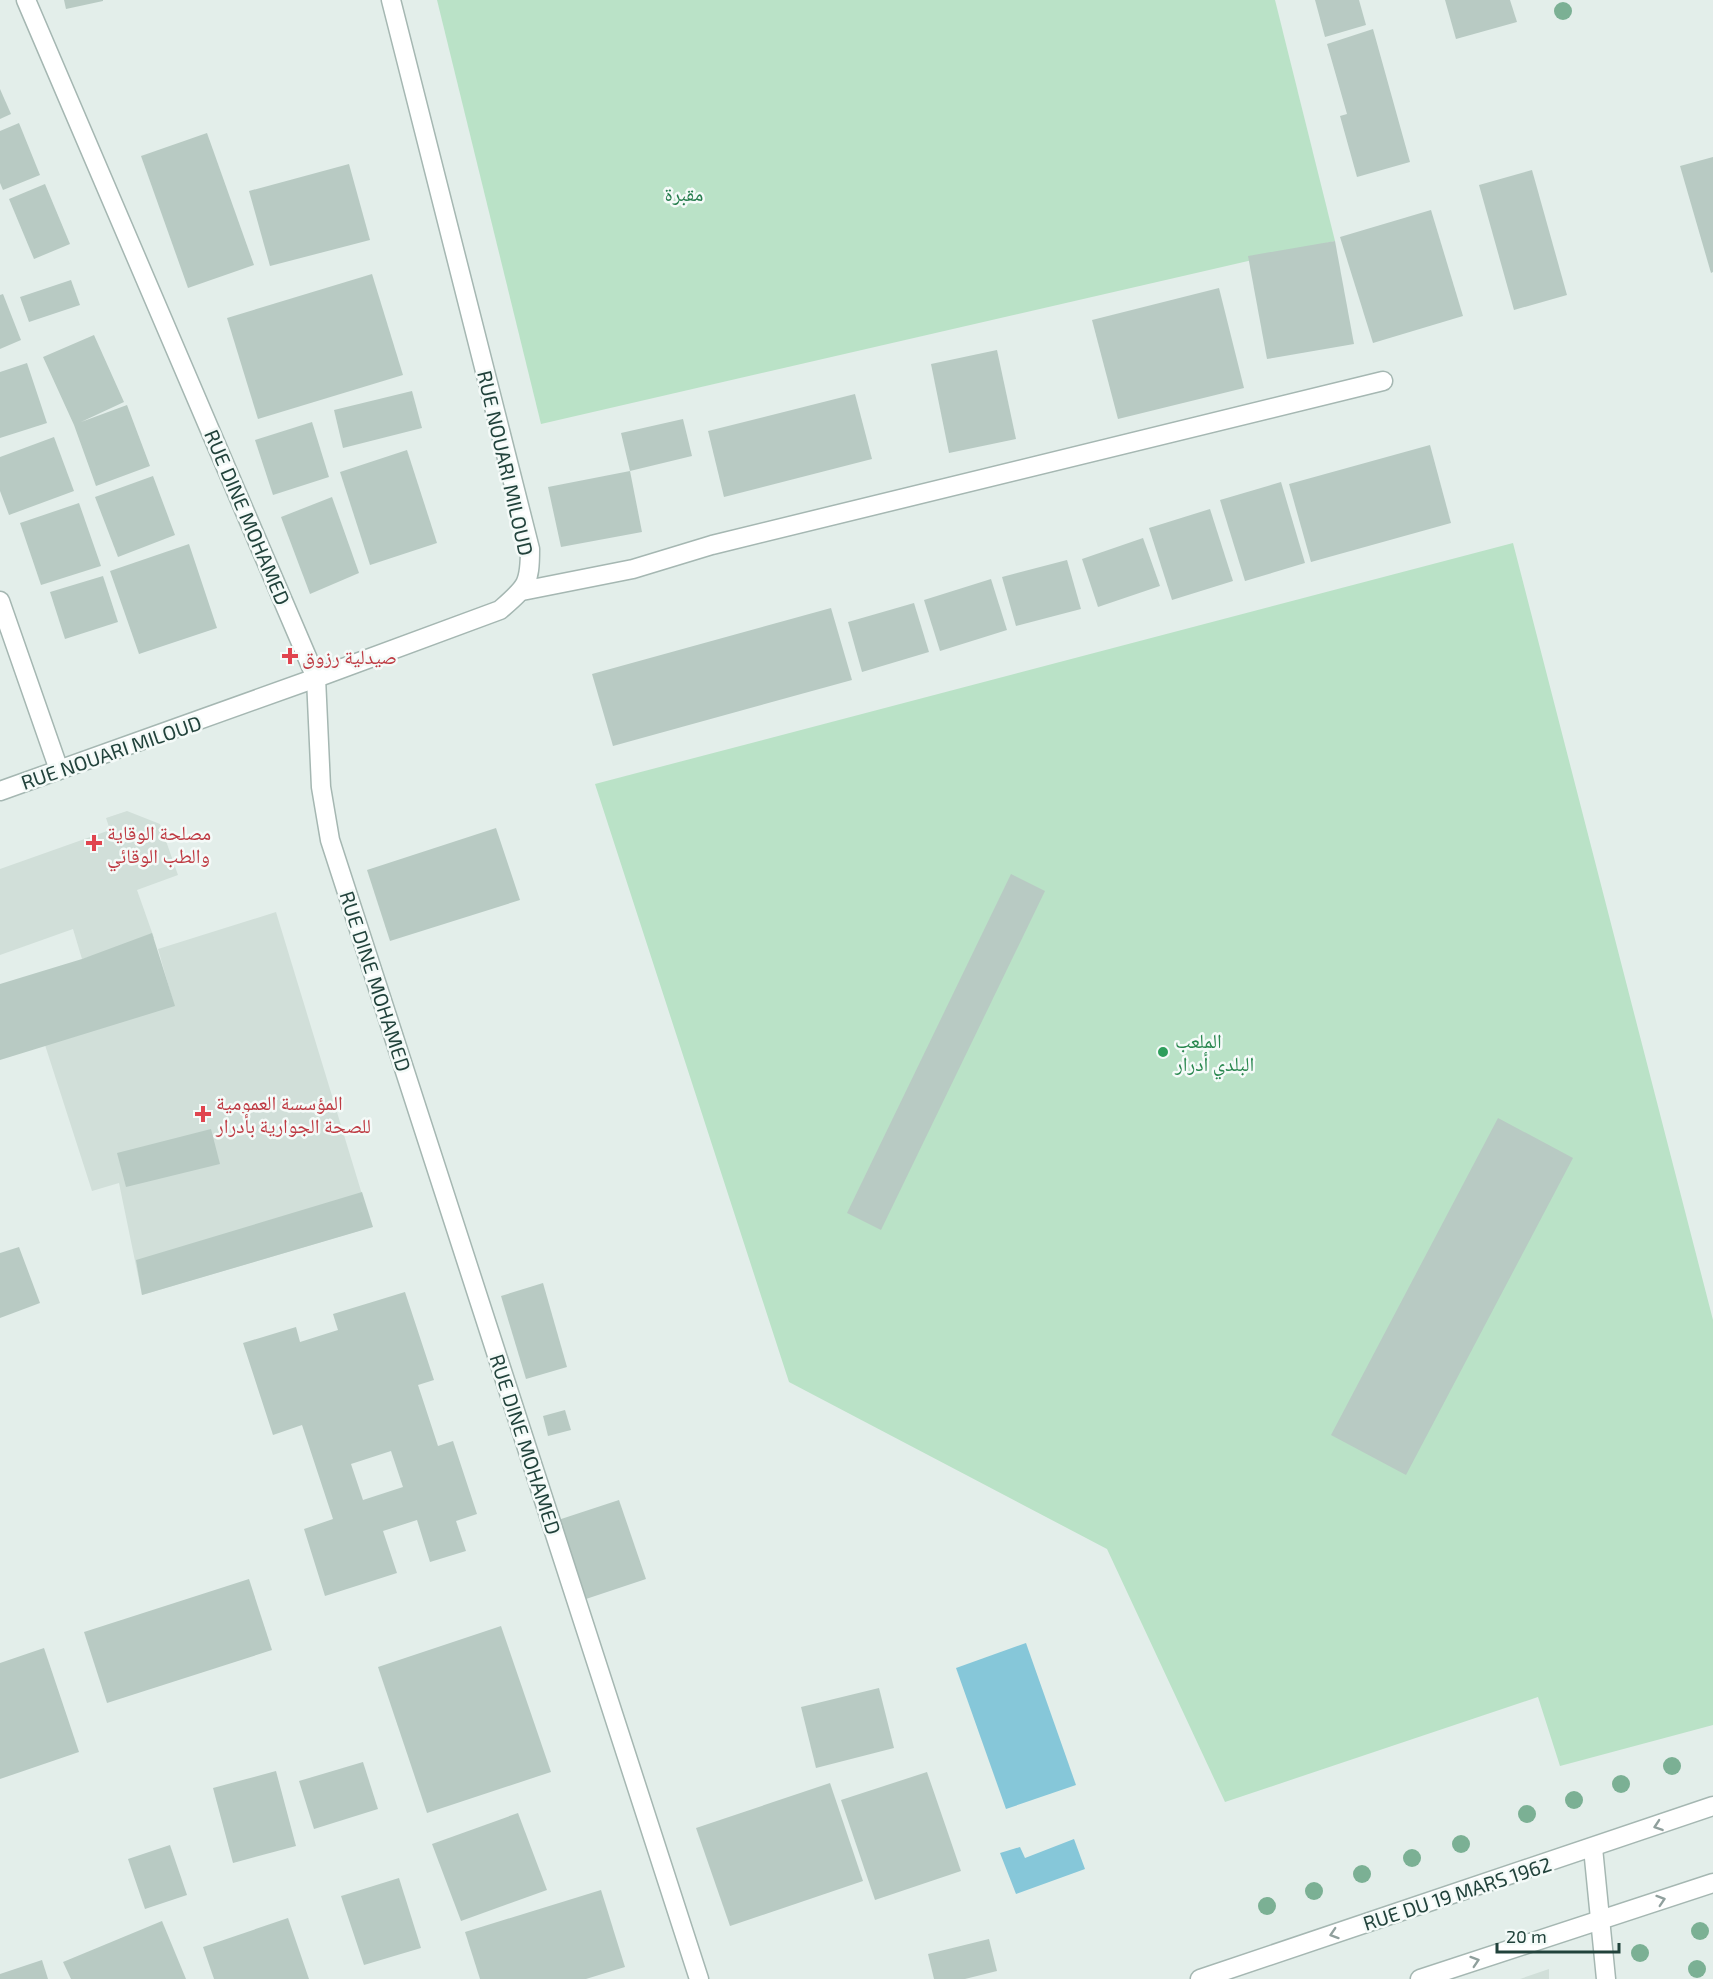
<svg xmlns="http://www.w3.org/2000/svg" width="1713" height="1979" viewBox="0 0 1713 1979" font-family="'Exo 2','Noto Naskh Arabic',sans-serif">
<style>
.built{fill:#d1dfd9}
.green{fill:#bae2c7}
.water{fill:#86c7d9}
.building{fill:#b8cac3;fill-rule:evenodd}
.lines{fill:none;stroke-linecap:round;stroke-linejoin:round}
.minor-casing{stroke:#a5b7b2;stroke-width:21}
.minor{stroke:#fff;stroke-width:18}
.tree{fill:#7bb094}
.oneway{stroke:#90a09d}
.health-dot{fill:#e0444e;stroke:#f4faf8;stroke-width:2}
.leisure-dot{fill:#2e9e5b;stroke:#f4faf8;stroke-width:2}
.labels{text-anchor:middle;dominant-baseline:central;stroke-width:5;stroke-linejoin:round;paint-order:stroke}
.park-label{font-size:20px;fill:#267d4d;stroke:#f4faf8}
.street-label{font-size:20px;fill:#21423b;stroke:#f4faf8}
.health-label{font-size:20px;fill:#be3a42;stroke:#f4faf8;text-anchor:start}
.leisure-label{font-size:20px;fill:#27864d;stroke:#f4faf8;text-anchor:start}
</style>
<rect width="100%" height="100%" fill="#e3eeea"/>
<g class="built">
<path d="M127,811L160,824L178,875L137,890L154,938L82,959L73,929L0,955V869L110,830L106,818Z"/>
<path d="M276,912L372,1227L142,1295L119,1183L92,1191L45,1045L174,1005L158,949Z"/>
<path d="M1549,1969V1979H1520Z"/>
</g>
<g class="green">
<path d="M437,0H1275L1335,241L541,424Z"/>
<path d="M1513,543L1713,1320V1725L1560,1766L1538,1697L1225,1802L1107,1549L789,1382L595,784Z"/>
</g>
<g class="water">
<path d="M1026,1643L1076,1785L1006,1809L956,1668Z"/>
<path d="M1074,1839L1085,1869L1016,1894L1000,1853L1020,1847L1025,1858Z"/>
</g>
<g class="building">
<path d="M64,0H103V1L66,9Z"/>
<path d="M1315,0H1359L1366,25L1325,37Z"/>
<path d="M1445,0H1510L1517,22L1456,39Z"/>
<path d="M1373,29L1410,162L1357,177L1340,116L1347,114L1327,44Z"/>
<path d="M0,89L11,114L0,119Z"/>
<path d="M19,123L40,175L3,190L0,183V131Z"/>
<path d="M207,133L254,265L188,288L141,156Z"/>
<path d="M1713,157V272L1711,273L1680,166Z"/>
<path d="M349,164L370,240L270,266L249,191Z"/>
<path d="M1532,170L1567,295L1514,310L1479,185Z"/>
<path d="M45,184L70,244L34,259L9,199Z"/>
<path d="M1431,210L1463,316L1373,343L1340,237Z"/>
<path d="M1335,241L1354,344L1267,359L1248,256Z"/>
<path d="M372,274L403,375L258,419L227,318Z"/>
<path d="M71,280L80,305L29,322L20,297Z"/>
<path d="M1219,288L1244,388L1118,419L1092,320Z"/>
<path d="M3,294L21,340L0,349V295Z"/>
<path d="M94,335L124,402L81,422L127,405L150,466L96,486L74,425L43,357Z"/>
<path d="M997,350L1016,439L949,453L931,364Z"/>
<path d="M27,363L47,423L0,438V372Z"/>
<path d="M412,391L422,428L343,448L334,410Z"/>
<path d="M855,394L872,459L724,497L708,431Z"/>
<path d="M683,419L692,456L630,471L642,532L561,547L548,487L630,471L621,433Z"/>
<path d="M312,422L329,477L273,495L255,440Z"/>
<path d="M54,437L74,491L9,515L0,491V457Z"/>
<path d="M1430,445L1451,523L1311,562L1289,484Z"/>
<path d="M407,450L437,543L370,565L340,472Z"/>
<path d="M153,476L175,535L118,557L95,497Z"/>
<path d="M1281,482L1305,563L1245,581L1220,500Z"/>
<path d="M332,497L359,573L310,594L281,517Z"/>
<path d="M79,503L101,566L41,585L20,523Z"/>
<path d="M1210,509L1233,581L1172,600L1149,528Z"/>
<path d="M1143,538L1160,586L1098,607L1082,559Z"/>
<path d="M189,544L217,628L139,654L110,571Z"/>
<path d="M1067,560L1081,609L1016,626L1002,577Z"/>
<path d="M103,576L118,622L65,639L50,592Z"/>
<path d="M991,579L1007,630L940,651L924,600Z"/>
<path d="M914,603L929,652L862,672L848,622Z"/>
<path d="M831,608L852,680L613,746L592,674Z"/>
<path d="M496,828L520,900L390,941L367,870Z"/>
<path d="M1011,874L1045,891L881,1230L847,1213Z"/>
<path d="M152,933L175,1006L0,1060V984L82,959Z"/>
<path d="M1498,1118L1573,1158L1406,1475L1331,1435Z"/>
<path d="M211,1129L220,1164L126,1187L117,1153Z"/>
<path d="M362,1192L373,1227L142,1295L136,1260Z"/>
<path d="M19,1247L40,1303L0,1318V1253Z"/>
<path d="M543,1283L567,1367L526,1379L501,1296Z"/>
<path d="M405,1292L434,1380L418,1385L438,1446L453,1441L477,1514L456,1521L466,1551L430,1562L417,1520L383,1531L397,1573L325,1596L304,1529L333,1519L302,1425L273,1435L243,1343L296,1327L300,1342L338,1330L333,1314ZM391,1451L403,1487L363,1500L351,1464Z"/>
<path d="M565,1410L571,1430L548,1436L543,1416Z"/>
<path d="M619,1500L646,1579L580,1601L552,1522Z"/>
<path d="M249,1579L272,1650L107,1703L84,1632Z"/>
<path d="M501,1626L551,1772L427,1813L378,1667Z"/>
<path d="M44,1648L79,1752L0,1779V1663Z"/>
<path d="M879,1688L894,1748L816,1768L801,1707Z"/>
<path d="M363,1762L378,1809L314,1829L299,1781Z"/>
<path d="M276,1771L296,1846L233,1863L213,1788Z"/>
<path d="M927,1772L961,1871L875,1900L841,1800Z"/>
<path d="M830,1783L863,1881L730,1926L696,1828Z"/>
<path d="M518,1813L547,1890L461,1921L432,1844Z"/>
<path d="M170,1845L187,1895L145,1909L128,1859Z"/>
<path d="M399,1878L421,1948L364,1965L341,1896Z"/>
<path d="M601,1890L625,1967L586,1979H480L465,1932Z"/>
<path d="M288,1918L309,1979H214L203,1947Z"/>
<path d="M162,1921L186,1979H71L63,1962Z"/>
<path d="M989,1939L997,1971L965,1979H934L928,1954Z"/>
<path d="M42,1960L48,1979H0V1974Z"/>
</g>
<g class="lines">
<g class="minor-casing">
<g id="minor">
<path d="M26,0L316,678L321,787L330,840L699,1979"/>
<path d="M522,591L633,569L712,545L1383,381"/>
<path d="M0,601L59,770"/>
<path d="M0,791L316,678L500,610C526,587 530,585 530,549L391,0"/>
<path d="M1593,1848L1606,1979"/>
<path d="M1200,1979L1713,1806"/>
<path d="M1420,1979L1713,1883"/>
</g>
</g>
<use href="#minor" class="minor"/>
</g>
<g class="tree">
<circle cx="1563" cy="11" r="9"/>
<circle cx="1672" cy="1766" r="9"/>
<circle cx="1621" cy="1784" r="9"/>
<circle cx="1574" cy="1800" r="9"/>
<circle cx="1527" cy="1814" r="9"/>
<circle cx="1461" cy="1844" r="9"/>
<circle cx="1412" cy="1858" r="9"/>
<circle cx="1362" cy="1874" r="9"/>
<circle cx="1314" cy="1891" r="9"/>
<circle cx="1267" cy="1906" r="9"/>
<circle cx="1700" cy="1931" r="9"/>
<circle cx="1640" cy="1953" r="9"/>
<circle cx="1697" cy="1969" r="9"/>
</g>
<defs><path id="oneway-chevron" d="M-2-3.5L2.5 0L-2 3.5" fill="none" stroke-width="1.6" stroke-linecap="round" stroke-linejoin="round" transform="scale(1.5)"/></defs>
<g class="oneway">
<use href="#oneway-chevron" transform="translate(1658 1826) rotate(161)"/>
<use href="#oneway-chevron" transform="translate(1661 1900) rotate(-18)"/>
<use href="#oneway-chevron" transform="translate(1334 1934) rotate(162)"/>
<use href="#oneway-chevron" transform="translate(1475 1961) rotate(-18)"/>
</g>
<g class="health-dot">
<path d="M287 647h6v6h6v6h-6v6h-6v-6h-6v-6h6z"/>
<path d="M91 834h6v6h6v6h-6v6h-6v-6h-6v-6h6z"/>
<path d="M200 1105h6v6h6v6h-6v6h-6v-6h-6v-6h6z"/>
</g>
<circle class="leisure-dot" cx="1163" cy="1052" r="6"/>
<g class="labels">
<g class="park-label">
<text x="684" y="193">مقبرة</text>
</g>
<g class="street-label">
<text transform="translate(506 463) rotate(77)">RUE NOUARI MILOUD</text>
<text transform="translate(248 517) rotate(67)">RUE DINE MOHAMED</text>
<text transform="translate(111 752) rotate(-19)">RUE NOUARI MILOUD</text>
<text transform="translate(376 981) rotate(72)">RUE DINE MOHAMED</text>
<text transform="translate(526 1444) rotate(72)">RUE DINE MOHAMED</text>
<text transform="translate(1457 1893) rotate(-18)">RUE DU 19 MARS 1962</text>
</g>
<g class="health-label">
<text x="302" y="656">صيدلية رزوق</text>
<text x="107" y="832">مصلحة الوقاية<tspan x="107" dy="23">والطب الوقائي</tspan></text>
<text x="216" y="1102">المؤسسة العمومية<tspan x="216" dy="23">للصحة الجوارية بأدرار</tspan></text>
</g>
<g class="leisure-label">
<text x="1175" y="1040">الملعب<tspan x="1175" dy="23">البلدي أدرار</tspan></text>
</g>
</g>
<path d="M1497 1943v9h122v-9" fill="none" stroke="#21423b" stroke-width="3"/>
<text x="1506" y="1943" font-size="18" fill="#21423b" stroke="#f4faf8" stroke-width="4.5" paint-order="stroke">20 m</text>
</svg>
